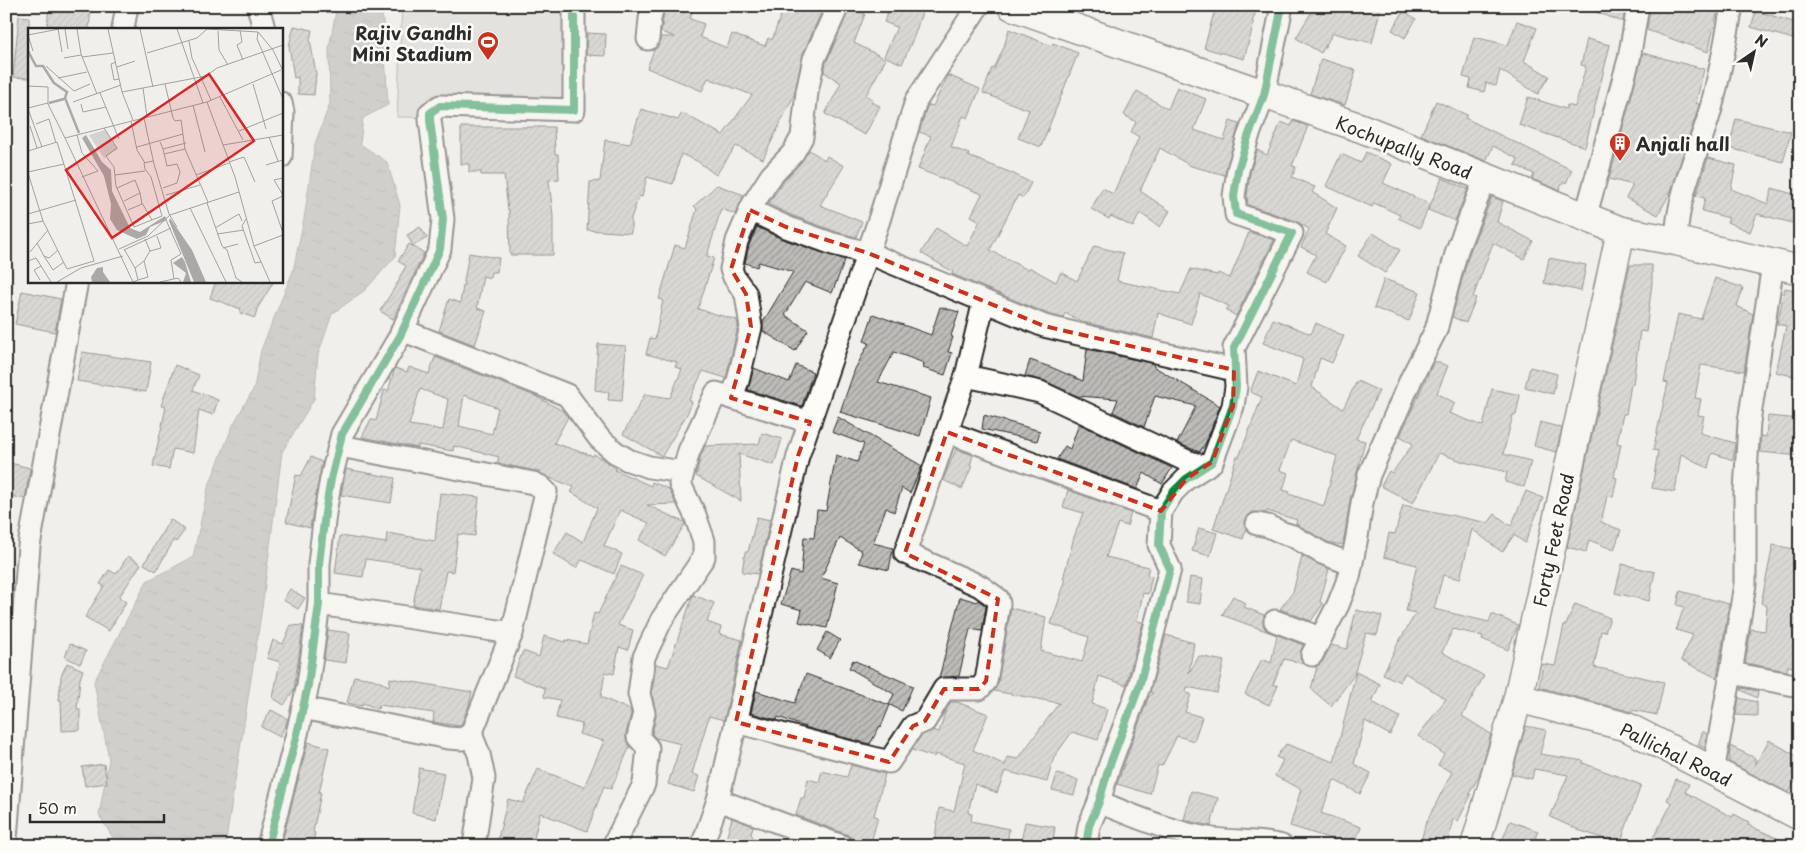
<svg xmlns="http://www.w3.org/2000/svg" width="1806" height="852" viewBox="0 0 1806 852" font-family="'Playpen Sans',sans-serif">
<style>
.pitch{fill:#d3d2cf;stroke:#7f7e7d}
.water{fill:url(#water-ripples);stroke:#777775}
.building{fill:url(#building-hatch);stroke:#2b2b2b;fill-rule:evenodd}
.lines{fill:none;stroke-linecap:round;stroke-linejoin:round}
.street-casing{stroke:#2b2b2b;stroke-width:25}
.secondary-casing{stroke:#2b2b2b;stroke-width:31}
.street{stroke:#fdfcf7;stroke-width:21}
.secondary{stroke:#fdfcf7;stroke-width:28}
.cycleway-casing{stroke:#fdfcf7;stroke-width:11}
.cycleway{stroke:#00873e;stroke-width:8}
.marked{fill:none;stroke:#c8321e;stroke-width:4;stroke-dasharray:10 6;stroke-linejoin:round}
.labels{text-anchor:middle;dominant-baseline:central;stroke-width:5;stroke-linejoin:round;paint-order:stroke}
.poi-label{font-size:18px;font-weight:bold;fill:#2b2b2b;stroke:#fdfcf7;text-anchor:end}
.street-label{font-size:18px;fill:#2b2b2b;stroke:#fdfcf7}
.inset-river{fill:none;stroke:#aaa9a7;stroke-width:2.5}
.inset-road{fill:none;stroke:#a1a19e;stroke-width:1}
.view{fill:#d62828;fill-opacity:0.15;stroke:#d62828;stroke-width:2.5}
.inset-edge{fill:none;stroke:#2b2b2b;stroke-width:2.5}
</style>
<defs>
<pattern id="water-ripples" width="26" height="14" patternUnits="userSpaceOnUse" patternTransform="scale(1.25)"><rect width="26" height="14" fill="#aaa9a7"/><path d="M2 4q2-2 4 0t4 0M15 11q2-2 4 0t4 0" fill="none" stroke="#8b8a88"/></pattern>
<pattern id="building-hatch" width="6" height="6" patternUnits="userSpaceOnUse" patternTransform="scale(1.25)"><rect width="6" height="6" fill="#bdbcb8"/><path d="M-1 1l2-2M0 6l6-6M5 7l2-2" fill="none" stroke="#9a9996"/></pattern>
</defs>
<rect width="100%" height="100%" fill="#f0efeb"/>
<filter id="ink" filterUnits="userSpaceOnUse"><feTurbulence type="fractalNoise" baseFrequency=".02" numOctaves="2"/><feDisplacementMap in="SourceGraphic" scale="10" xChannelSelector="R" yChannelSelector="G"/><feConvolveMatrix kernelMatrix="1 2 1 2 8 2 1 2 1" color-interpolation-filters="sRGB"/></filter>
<g filter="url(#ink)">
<path class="pitch" d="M402,6H575L579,121L397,117Z"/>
<path class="water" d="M337,6H382L388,105L363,118L360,144L387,162L400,205L395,257L365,290L332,314L318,355L314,399L282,452L262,608L225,846H118L99,815L109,759L94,682L147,581L193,557L208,488L233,425L254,388L261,350L293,271L304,219L315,144L330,103L329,48Z"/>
<g class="building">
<path d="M49,6H91L89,29H47Z"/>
<path d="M665,6H694L690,19L704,24L700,37L727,48L732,34L765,46L768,38L772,40L784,6H824L803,54L794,95L763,159L736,146L716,175L697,161L681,154L673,184L647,177L642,197L639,196L631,218V233L587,230L590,182L600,181L605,140L630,144L641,109L678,120L682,113L723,135L752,95L708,78L702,91L647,68L654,50L658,46L661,37H675L661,32Z"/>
<path d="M890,6H924L915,34L902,64L884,56L897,27L884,22Z"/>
<path d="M1216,6H1258L1252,22L1254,23L1244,59L1204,48Z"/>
<path d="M1315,6H1381L1372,43L1333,33L1321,53L1296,38Z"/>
<path d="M1585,6H1625L1623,22L1585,8Z"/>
<path d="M1650,6H1719L1708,52L1647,30Z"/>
<path d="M850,7L865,14L854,43L886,59L866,95L873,99L871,102L880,106L865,135L825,114L841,83L824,72L826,63Z"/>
<path d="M1404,11L1416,19L1405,38L1392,30Z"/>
<path d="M1756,11L1800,24V41L1751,27Z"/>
<path d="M19,16L29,17V78L13,77Z"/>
<path d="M1517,21L1537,28L1524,61L1549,76L1538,94L1500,70L1496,86L1486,83L1484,92L1469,88L1471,79L1463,77L1474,37L1508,45Z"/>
<path d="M294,26L312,30L310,40L316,74L314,95L298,94V77L294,78L289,46Z"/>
<path d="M1009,29L1052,46L1053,43L1078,53L1041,147L1018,138L1029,110L983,93L992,68L994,69L1004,47Z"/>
<path d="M587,33L606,34L605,56L586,55Z"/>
<path d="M1587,39L1610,45L1585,147L1519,125L1528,97L1566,109L1567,105L1575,107L1586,66L1581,65Z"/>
<path d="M1643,53L1704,69L1696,103L1699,104L1696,115L1671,191L1658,215L1626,198L1633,185L1609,179Z"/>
<path d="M1321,59L1356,70L1345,105L1310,94Z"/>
<path d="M948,75L980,89L968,118L963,116L951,147L969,154L968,156L1012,173L1031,183L1023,198L1018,195L990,250L1028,270L1029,267L1056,282L1061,272L1077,281L1094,246L1123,253L1117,281L1180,294L1191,269L1217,275L1218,273L1230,278L1249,232L1274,240L1236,316L1226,310L1229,306L1200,294L1191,324L1158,313L1153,338L1083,322L1065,313L1063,318L1048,314L952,274L953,272L921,253L936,228L967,246L980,221L971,216L982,194L918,169L931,136L919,132L927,106L929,105L933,106Z"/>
<path d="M1177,87L1206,99L1194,130L1224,140L1230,121L1239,124L1225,175L1191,166L1160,148L1140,191L1170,211L1160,227L1140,213L1133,227L1111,216L1109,219L1091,209L1103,188L1113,194L1139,137L1131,132L1136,122L1124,115L1137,91L1168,109Z"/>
<path d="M1436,101L1467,115L1465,118L1572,170L1566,183L1563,182L1559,190L1532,179L1534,174L1515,165L1518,159L1493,146L1486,161L1421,135Z"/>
<path d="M1736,119L1791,132L1783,162L1729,148Z"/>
<path d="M1293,121L1308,126L1292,166L1296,167L1292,177L1315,187L1312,192L1337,208L1325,234L1346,246L1327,282L1307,272L1316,255L1301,247L1309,229L1296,221L1248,205L1247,196L1250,173L1257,150L1267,155L1281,122L1291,126Z"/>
<path d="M461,127H554L555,154H558L559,179L549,180L553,216V255H510L509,210H508L504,175H481V172H469V164H461Z"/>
<path d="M809,150L825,160L827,156L844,166L820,205L862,222L856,237L837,232L791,215L768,204L784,181L802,161Z"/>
<path d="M1366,152L1392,164L1383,183L1430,204L1420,228L1398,218L1400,215L1374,203L1372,207L1326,186L1341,154L1361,163Z"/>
<path d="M1708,158L1736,165L1731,189L1768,204L1772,188L1800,196L1793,223L1757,214L1750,232L1727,222L1729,218L1702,211L1705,198L1696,196Z"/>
<path d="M1442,178L1468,189L1455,221L1428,210Z"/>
<path d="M717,185L744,195L735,214L721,209L707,256L714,258L698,309L737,320L738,326L726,378L703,371L689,400L692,402L687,414L662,456L623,434L645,394L670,398L682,369L675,367L677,362L646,354L650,338L655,339L663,300L659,299L675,245L685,248L697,209L694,206Z"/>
<path d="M1492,197L1503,201L1497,222L1533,241L1524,259L1493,243L1473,297L1476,298L1466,323L1452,317L1469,254Z"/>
<path d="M420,227L427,238L413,246L407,235Z"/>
<path d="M757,227L782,239L845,260L832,293L805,282L785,315L808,330L795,351L763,331V322L793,272L759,262L757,267L745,263L749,245Z"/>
<path d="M1373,233L1400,250L1385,273L1358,256Z"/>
<path d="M409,244L424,253L393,319L380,311L400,279L399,278L406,266L398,261Z"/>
<path d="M469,253L499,258L497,272H491L490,278L483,276L477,308L486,311L475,345L439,331L449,299L460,303Z"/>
<path d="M1549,258L1586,265L1581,291L1544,283Z"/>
<path d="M1630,265H1652V283L1646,332L1640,331L1633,384H1631L1626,414H1623L1617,443L1621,444L1614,477L1617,478L1613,497L1607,496L1601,522L1621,530L1614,550L1589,540L1586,552L1567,547Z"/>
<path d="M1715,278L1743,288L1737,306L1753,314L1744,371L1701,365L1695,398L1701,399L1698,415L1704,416L1700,433L1735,443L1733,460L1712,453L1708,468L1681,454L1675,492L1652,488L1658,451L1653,450L1668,383L1664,382L1678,314L1701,319Z"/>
<path d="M1384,279L1420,292L1409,321L1374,308Z"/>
<path d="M216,281H274L257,309L255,318L240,313L241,309L210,298Z"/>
<path d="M1785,288L1800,291V378L1776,372L1786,326L1777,324Z"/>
<path d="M22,291L61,299L55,332L15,324Z"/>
<path d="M940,307L959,312L951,336L953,337L948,352L952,353L945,375L923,368L924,363L894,352L878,382L931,398L920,436L840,412L855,369L869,343L864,341L873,314L931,335Z"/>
<path d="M1273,319L1311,334L1316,323L1344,336L1332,363L1320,358L1312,387L1343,409L1357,381L1379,391L1356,439L1365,441L1350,500L1343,545L1327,542L1296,524L1297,520L1267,511L1266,513L1253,512L1248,516L1245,521L1246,529L1243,539L1213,529L1237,456L1239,457L1262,397L1250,392L1258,371L1296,386L1303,359L1263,343ZM1291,440L1337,456L1324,506L1289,494L1290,492L1283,490L1288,473L1280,470Z"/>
<path d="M598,344L626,346L622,401L608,400L609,392L595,390Z"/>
<path d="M1087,349L1154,364L1153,366L1220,406L1206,442L1200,452L1177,443L1196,406L1155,396L1144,427L1113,412L1118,399L1077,396L1045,381L1025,376L1030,360L1053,368L1083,381Z"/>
<path d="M82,352L151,362L146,392L77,381Z"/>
<path d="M435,357L535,396L563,411L568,417L554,443L593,456L594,454L616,468L615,470L651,486L652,482L669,489L676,504L647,505L684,522L685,524L665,556L639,540L649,523L620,510L604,546L622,554L614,574L582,560L576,568L553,554L567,532L583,542L597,508L571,492L574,487L550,478L536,471L497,463L499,457L454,446L453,451L418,445V448L362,437L371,419L376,421L384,390L388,391L395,368L407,372L409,367L429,374ZM420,389L448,399L443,430L409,425ZM464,395L498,408L492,434L459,426Z"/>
<path d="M1434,361L1448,366L1437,393L1455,403L1449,413L1483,426L1492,389L1520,395L1516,415H1513L1503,454L1531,461L1524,487L1505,482L1507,472L1464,462L1439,453L1413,503L1381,486L1389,471L1392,473L1413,444L1400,436Z"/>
<path d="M175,365L199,375L193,390L218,400L213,415L199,410L193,453L173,449L169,469L153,466L166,407L161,406Z"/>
<path d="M796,365L813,372L802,406L748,390L754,368L789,382Z"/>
<path d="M1530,367L1557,374L1553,394L1525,387Z"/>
<path d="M984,415L1040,431L1037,441L982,429Z"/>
<path d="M1768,416L1800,419V456L1760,452L1761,436L1766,437Z"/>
<path d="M838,417L922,466L910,493L902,488L894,512L886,508L873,543L893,548L889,570L859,563L862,551L840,538L821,578L838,583L827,628L799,622L802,610L781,604L791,571L801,574L804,537L814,538L817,510L826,511L836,455L857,462L864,444L832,432Z"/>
<path d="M1540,422L1562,428L1556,452L1534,446Z"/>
<path d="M1079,424L1172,468L1162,484L1144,473L1137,489L1057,459L1065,446L1070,449Z"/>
<path d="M762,433L782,439L774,465L739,454L741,501L696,476L701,455L705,446L759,444Z"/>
<path d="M956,449L973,455L970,466H972L962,489L943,480Z"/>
<path d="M311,457L322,462L310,528L286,522L296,475L301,476Z"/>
<path d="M6,462L30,468L25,499L6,495Z"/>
<path d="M346,469L395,478L391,503L341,495Z"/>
<path d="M1068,490L1131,513L1127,526L1118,523L1106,557L1149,567L1147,575L1152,576L1148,594L1143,593L1137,621L1143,622L1126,685L1099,676L1092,704L1107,709L1098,740L1072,732L1054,757L1047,782L1005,771L997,793L975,784L968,813L972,814L971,821L1009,829L1007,846H934L939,808L954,811L965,763L935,754L934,757L912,750L921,736L933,730L939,732L946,710L951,702H957L988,714L973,750L1005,765L1007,757L1018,759L1059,703L994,691L998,683L1011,608L1046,617L1041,651L1082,662L1089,637L1051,624L1066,579H1063L1074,537L1083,513L1063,507Z"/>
<path d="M1526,491L1543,498L1525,543L1514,535L1502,552L1472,529L1460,579L1443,575L1434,609L1489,622L1492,614L1518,625L1508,650L1482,639L1483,636L1453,629L1442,652L1484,676L1462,716L1491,734L1479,776L1469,794L1471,795L1458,821L1453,819L1447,846H1420L1425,825L1452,772L1438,765L1444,754L1418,736L1446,699L1405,673L1400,682L1383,674L1398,643L1416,613L1406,611L1417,565L1384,557L1389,533L1395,534L1403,505L1488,523L1495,514L1511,526Z"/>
<path d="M440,493L479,497L475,536L458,534L453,572L446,571L439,609L413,605L420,567L366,559L363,577L335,573L340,536L386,543L387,533L435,541Z"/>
<path d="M757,517L770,520L758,574L742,572L745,552H748Z"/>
<path d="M170,519L185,530L176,542L174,540L156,571L144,564Z"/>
<path d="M1199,528L1217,533L1210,556L1192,551Z"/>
<path d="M1773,545L1800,550V567L1792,605L1800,606V668L1788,666L1787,671L1745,663L1751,629L1765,631L1767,606L1761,603Z"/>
<path d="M128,556L141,564L119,597L126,602L109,631L85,617L104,586L100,584L109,570L116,574Z"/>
<path d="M1302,556L1329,569L1320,602L1323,604L1311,621L1280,609L1293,592Z"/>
<path d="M1622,564L1655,572L1649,601L1615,593Z"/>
<path d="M621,566L643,575L618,625L633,630L628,650L619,647L614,674L605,672L601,697L630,710L631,713L626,734V740L630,746L611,789L604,786L587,831L540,813L532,846L498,838L508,799L523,803L538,769L584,787L604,741L579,734L582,724L556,718L560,700L544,697L545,688L513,676L523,651L539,657L544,636L565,642L566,640L587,644L594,613L598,614Z"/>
<path d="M1190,577L1203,579L1200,604L1186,602Z"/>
<path d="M290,589L305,598L298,609L283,600Z"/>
<path d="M1680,591L1729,604L1717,678L1681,660L1693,635L1676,630L1684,607L1677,605Z"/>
<path d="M693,595L714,603L707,622L721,627L719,634L742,640L724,720L709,716L692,774L699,776L694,792L668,784L681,744L656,738L652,734L656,716L652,693L656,664L668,667Z"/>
<path d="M1233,596L1246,604L1244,607L1264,615L1263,624L1265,629L1270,632L1303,645L1300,655L1304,664L1284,659L1273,684L1278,686L1269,705L1245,694L1262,659L1271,663L1277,635L1222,615Z"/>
<path d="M960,597L977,602L978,600L986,606L982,631L970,629L959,676L939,678Z"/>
<path d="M1575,604L1610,618L1605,632L1601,631L1594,667L1664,682L1657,715L1632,710V712L1539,687L1543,664L1555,666L1564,625H1566Z"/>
<path d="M1356,610L1382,616L1377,635L1366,633L1354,675L1331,706L1311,689L1317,667H1315L1323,661L1331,645L1347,649Z"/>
<path d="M291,625L303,626L294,690L284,705L273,698L280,662L267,658L273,640L283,644Z"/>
<path d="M328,630L350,633L346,663L324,660Z"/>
<path d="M827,632L840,640L830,658L817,650Z"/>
<path d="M1166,635L1194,643L1189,673L1199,656L1224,661L1217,693L1187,687L1186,693L1191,694L1185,712L1202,717L1194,741L1177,736L1162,766L1158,765L1150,794L1117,784L1148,698L1153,693L1150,692Z"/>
<path d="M70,644L86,651L80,664L65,657Z"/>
<path d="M853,660L913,686L902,711L890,705L881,727L880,726L870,744L811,729L778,717L777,720L751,713L756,691L795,703L806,674L889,705L894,694L849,668Z"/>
<path d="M67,663L83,670L80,679L77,709H80V730L62,731L61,700H59L61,676Z"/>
<path d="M1356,672L1380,684L1372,702L1400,717L1390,735L1365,721L1354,764L1371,773L1360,794L1334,780L1321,813L1361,827L1354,846H1333L1335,840L1290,826L1301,789L1275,776L1283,760L1276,757L1286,744L1334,762Z"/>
<path d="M354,676L373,679L389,686L390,678L472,692L469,705L461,725L459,726L433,722L434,713L379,705L378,709L363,703L362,706L347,703Z"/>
<path d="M1741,688L1758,691L1757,698L1741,690Z"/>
<path d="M1739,698L1757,702V716L1736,715Z"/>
<path d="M271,710L288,719L280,737L261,727Z"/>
<path d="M1526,726L1546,730L1540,754L1584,761L1583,763L1641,785L1620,844L1581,831L1550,817L1568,775L1534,769L1532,779L1512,774Z"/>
<path d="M1703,731L1707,734L1705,748L1698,745Z"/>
<path d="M1769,740L1800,758V771L1789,793L1729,762L1730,746L1755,758V765Z"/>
<path d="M308,742L329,748L319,793H321L313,832L315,833L312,846H281Z"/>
<path d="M104,764L107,783L85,786L82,767Z"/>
<path d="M851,765L885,774L874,816L878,817L870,846L854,844L851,838L846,834L796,815L801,798H804L808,779L819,782L822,771L847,777Z"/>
<path d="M419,768L444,773L436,819L412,813Z"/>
<path d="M1057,774L1078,780L1074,795L1052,790Z"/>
<path d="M1676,779L1689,784L1685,792L1732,817L1734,814L1749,822L1748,825L1794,846H1667L1653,838L1672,803L1667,800Z"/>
<path d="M1191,791L1218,798L1211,826L1184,820Z"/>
<path d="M732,818L753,826L751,834L758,846H724Z"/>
<path d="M1510,821L1538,831L1532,846H1500Z"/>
<path d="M1025,822L1055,827L1052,846L1021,842Z"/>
</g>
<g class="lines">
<g class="street-casing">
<g id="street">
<path d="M258,6L264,29"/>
<path d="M123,29L127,6"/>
<path d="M648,39L650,19L653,6"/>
<path d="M281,103L283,112L281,157"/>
<path d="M750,210L786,227L833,244L868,253L1044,326L1234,370"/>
<path d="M1585,218L1629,59L1638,6"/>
<path d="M1676,241C1677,199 1695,158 1708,119C1719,82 1725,44 1732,6"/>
<path d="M984,301L966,376L1040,392L1187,461L1205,467"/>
<path d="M402,330L567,395L599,438L615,452L628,460L649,467L683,472"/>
<path d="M731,398L738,381L751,327L746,294L734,277L731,269L737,241L753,204L771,176L793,153L802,137L807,92L814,59L838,6"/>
<path d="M947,432L1161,511"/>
<path d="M1257,524L1268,526L1283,533L1293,536L1322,553L1351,564"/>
<path d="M319,604L512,633L546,492L541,487L533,483L340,446"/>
<path d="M1275,621L1310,634L1320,640"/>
<path d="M1312,655L1338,605L1349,577L1357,537L1362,503L1369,475L1412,377L1436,330L1457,250L1485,179"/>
<path d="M1731,673L1800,686"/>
<path d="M303,708L448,738L462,739L471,734L512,633"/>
<path d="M736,722L889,762L913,726L925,721L944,689H979L986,681L999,604L998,599L980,586L905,553L966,376"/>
<path d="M471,734L479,754L484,778L474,846"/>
<path d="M1713,772L1731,673L1745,584V491L1749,422L1773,264"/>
<path d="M718,800L842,846"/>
<path d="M1099,802C1136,817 1173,833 1213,839C1236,842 1260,840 1282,846"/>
<path d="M6,839L29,546L77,281"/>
<path d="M268,846L297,734L308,685L319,604V564L325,513L331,479L342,434L400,336L440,249L443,219L430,120V113L440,106L574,110V6"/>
<path d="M613,846L644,784L648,748L638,737L644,713L639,694L644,657L662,619L704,557V541L695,515L680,484L689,451L716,393L810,422"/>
<path d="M702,846L718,800L798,456L879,220L916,101L978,6"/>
<path d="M1086,846L1089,826L1099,802L1109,767L1139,687L1170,569L1159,545L1161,511L1173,492L1186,479L1212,462L1233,406L1236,387L1234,348L1292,233L1236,214L1234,196L1238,170L1248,137L1264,95L1282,6"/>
</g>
</g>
<g class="secondary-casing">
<g id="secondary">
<path d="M1012,6L1361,128L1621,231L1676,241L1800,270"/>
<path d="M1518,698L1627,727L1800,816"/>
<path d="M1475,846L1518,698L1621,231"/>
</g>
</g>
<use href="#street" class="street"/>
<use href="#secondary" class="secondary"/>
<g class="cycleway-casing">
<g id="cycleway">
<path d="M268,846L297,734L308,685L319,604V564L325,513L331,479L342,434L400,336L440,249L443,219L430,120V113L440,106L574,110V6"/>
<path d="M1086,846L1089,826L1099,802L1109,767L1139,687L1170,569L1159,545L1161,511L1173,492L1186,479L1212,462L1233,406L1236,387L1234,348L1292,233L1236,214L1234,196L1238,170L1248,137L1264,95L1282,6"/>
</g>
</g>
<use href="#cycleway" class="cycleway"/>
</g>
</g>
<path d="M0 0H1806V852H0ZM750,210L786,227L868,253L1044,326L1234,370L1233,406L1212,462L1186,479L1161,511L947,432L905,553L998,599L986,681L979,689H944L925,721L913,726L889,762L736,722L798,456L810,422L731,398L751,327L746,294L731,269Z" fill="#f0efeb" fill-opacity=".55" fill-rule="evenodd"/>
<path class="marked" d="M750,210L786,227L868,253L1044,326L1234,370L1233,406L1212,462L1186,479L1161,511L947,432L905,553L998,599L986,681L979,689H944L925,721L913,726L889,762L736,722L798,456L810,422L731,398L751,327L746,294L731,269Z"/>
<defs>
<g id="stadium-pin" transform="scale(1.125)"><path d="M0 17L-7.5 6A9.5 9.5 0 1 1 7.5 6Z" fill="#c8321e" stroke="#fdfcf7"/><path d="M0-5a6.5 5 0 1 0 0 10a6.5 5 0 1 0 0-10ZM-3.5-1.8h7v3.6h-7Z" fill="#fff"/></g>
<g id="building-pin" transform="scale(1.125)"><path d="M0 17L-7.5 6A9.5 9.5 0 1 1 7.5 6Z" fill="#c8321e" stroke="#fdfcf7"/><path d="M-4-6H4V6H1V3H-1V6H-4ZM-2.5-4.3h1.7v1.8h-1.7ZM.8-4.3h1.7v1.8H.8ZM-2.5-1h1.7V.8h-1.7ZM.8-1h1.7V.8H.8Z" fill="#fff"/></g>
</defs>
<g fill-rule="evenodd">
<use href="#stadium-pin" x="488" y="42"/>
<use href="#building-pin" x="1620" y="143"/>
</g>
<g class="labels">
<g class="poi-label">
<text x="472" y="32">Rajiv Gandhi<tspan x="472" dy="21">Mini Stadium</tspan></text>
<text x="1636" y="143" text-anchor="start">Anjali hall</text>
</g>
<g class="street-label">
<text transform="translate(1404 147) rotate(21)">Kochupally Road</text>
<text transform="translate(1553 540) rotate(-78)">Forty Feet Road</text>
<text transform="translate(1676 754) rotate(26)">Pallichal Road</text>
</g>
</g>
<g transform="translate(28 28)">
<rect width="255" height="255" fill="#f0efeb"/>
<path d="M77,102L90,121L76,130L61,107Z" fill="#d3d2cf"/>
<path d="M58,107L74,134L83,142L84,163L102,200L112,204L137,188L139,192L122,199L118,207L109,211L89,202L82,191L83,176L76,148L54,110ZM142,190L164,222L178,254H166L141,193ZM154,229L157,234L163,254H155L158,245L145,235ZM75,239V244L82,254H64L63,249L69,240Z" fill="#aaa9a7"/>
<path class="inset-river" d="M0,23L8,38H15L26,55L39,64L37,70L51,105M21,75L36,71"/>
<path class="inset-road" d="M30,1L34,24M37,1L40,21M49,1L53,26L69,66M80,1L94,64L105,92M112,1L125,59M149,1L175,75M179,1L230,4L245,22L255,43M212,2L214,14L209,17L215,32M190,3L191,22L200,37M230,4L229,11L255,71M0,7L5,23M0,7L31,1M161,13L164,30L183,72M119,25L169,10L179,1M54,29L85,25M36,30L53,27M88,34L83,36L86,52L91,51M18,38L46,63L62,56M89,39L107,33M30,50L59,44M137,56L145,90L147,93L153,92L157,121L180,174M225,56L238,101M0,58L20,59V76L37,110L179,74L253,42M115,60L119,89M94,64L178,48L189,40L255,17M72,65L91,111M192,69L215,112M45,74L93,57M179,74L207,149L226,218L242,254M53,76L55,84L78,79M165,77L177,124M0,80L20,75M0,81L14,119M116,90L126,136L141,186L149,199M103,93L109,122L117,135M8,96L21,91L28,115M2,98L9,120M76,100L89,120L78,128L86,139L88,158L106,199L134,188L123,149L117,141L116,135L125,133M211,103L255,85M49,107L54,125L70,143L54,149M241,109L250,133M37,110L105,254M132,114L135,121L158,115M195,117L255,107M109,119L155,106M135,121L139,138L149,136L152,144L149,155L135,160M0,123L29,114L66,233L39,241L15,193L0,145M136,126L157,121M201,134L216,129L227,154M238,137L255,132M0,144L36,136M87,147L117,143M168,147L201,135M255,150L246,152L255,167M89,160L107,152L112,165L96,173M138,167L172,157M255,168L244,173L255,205M114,175L124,192M179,175L194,218L199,222L208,250L214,254M162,180L198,254M100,182L114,176L112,165M0,186L48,172M218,191L214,198L227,235L233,234M138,192L153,226L143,232L146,251M0,196L15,193M187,200L211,186L214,193M189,206L216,202M9,215L16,228L21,230L30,222M226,218L255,207M195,220L210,216M91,221L120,208L142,187L211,164M96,221L107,240M96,222L143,200M122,223L133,220L129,208M2,224L20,202M16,228L25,242L36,234M0,233L8,230L23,254M116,233L122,223L117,211M12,252L6,242L13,238M29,254L53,240L95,228M105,254L110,252L107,240L116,233L120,249L110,252M132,254L150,250L153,254"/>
<path class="view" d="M181,46L226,113L84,210L38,142Z"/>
<rect width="255" height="255" class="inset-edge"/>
</g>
<rect width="1806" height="852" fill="none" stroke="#fdfcf7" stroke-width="25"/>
<rect x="12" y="12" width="1781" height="827" fill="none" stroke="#2b2b2b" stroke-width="2" filter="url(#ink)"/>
<g transform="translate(1754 52) rotate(34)" stroke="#fdfcf7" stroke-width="4" paint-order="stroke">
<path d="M0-4L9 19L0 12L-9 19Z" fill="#2b2b2b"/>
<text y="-8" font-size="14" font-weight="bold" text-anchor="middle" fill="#2b2b2b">N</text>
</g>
<path d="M30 814v8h134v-8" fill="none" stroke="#2b2b2b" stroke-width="2.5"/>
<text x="38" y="814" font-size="15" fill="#2b2b2b" stroke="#fdfcf7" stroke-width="4" paint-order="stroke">50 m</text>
</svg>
